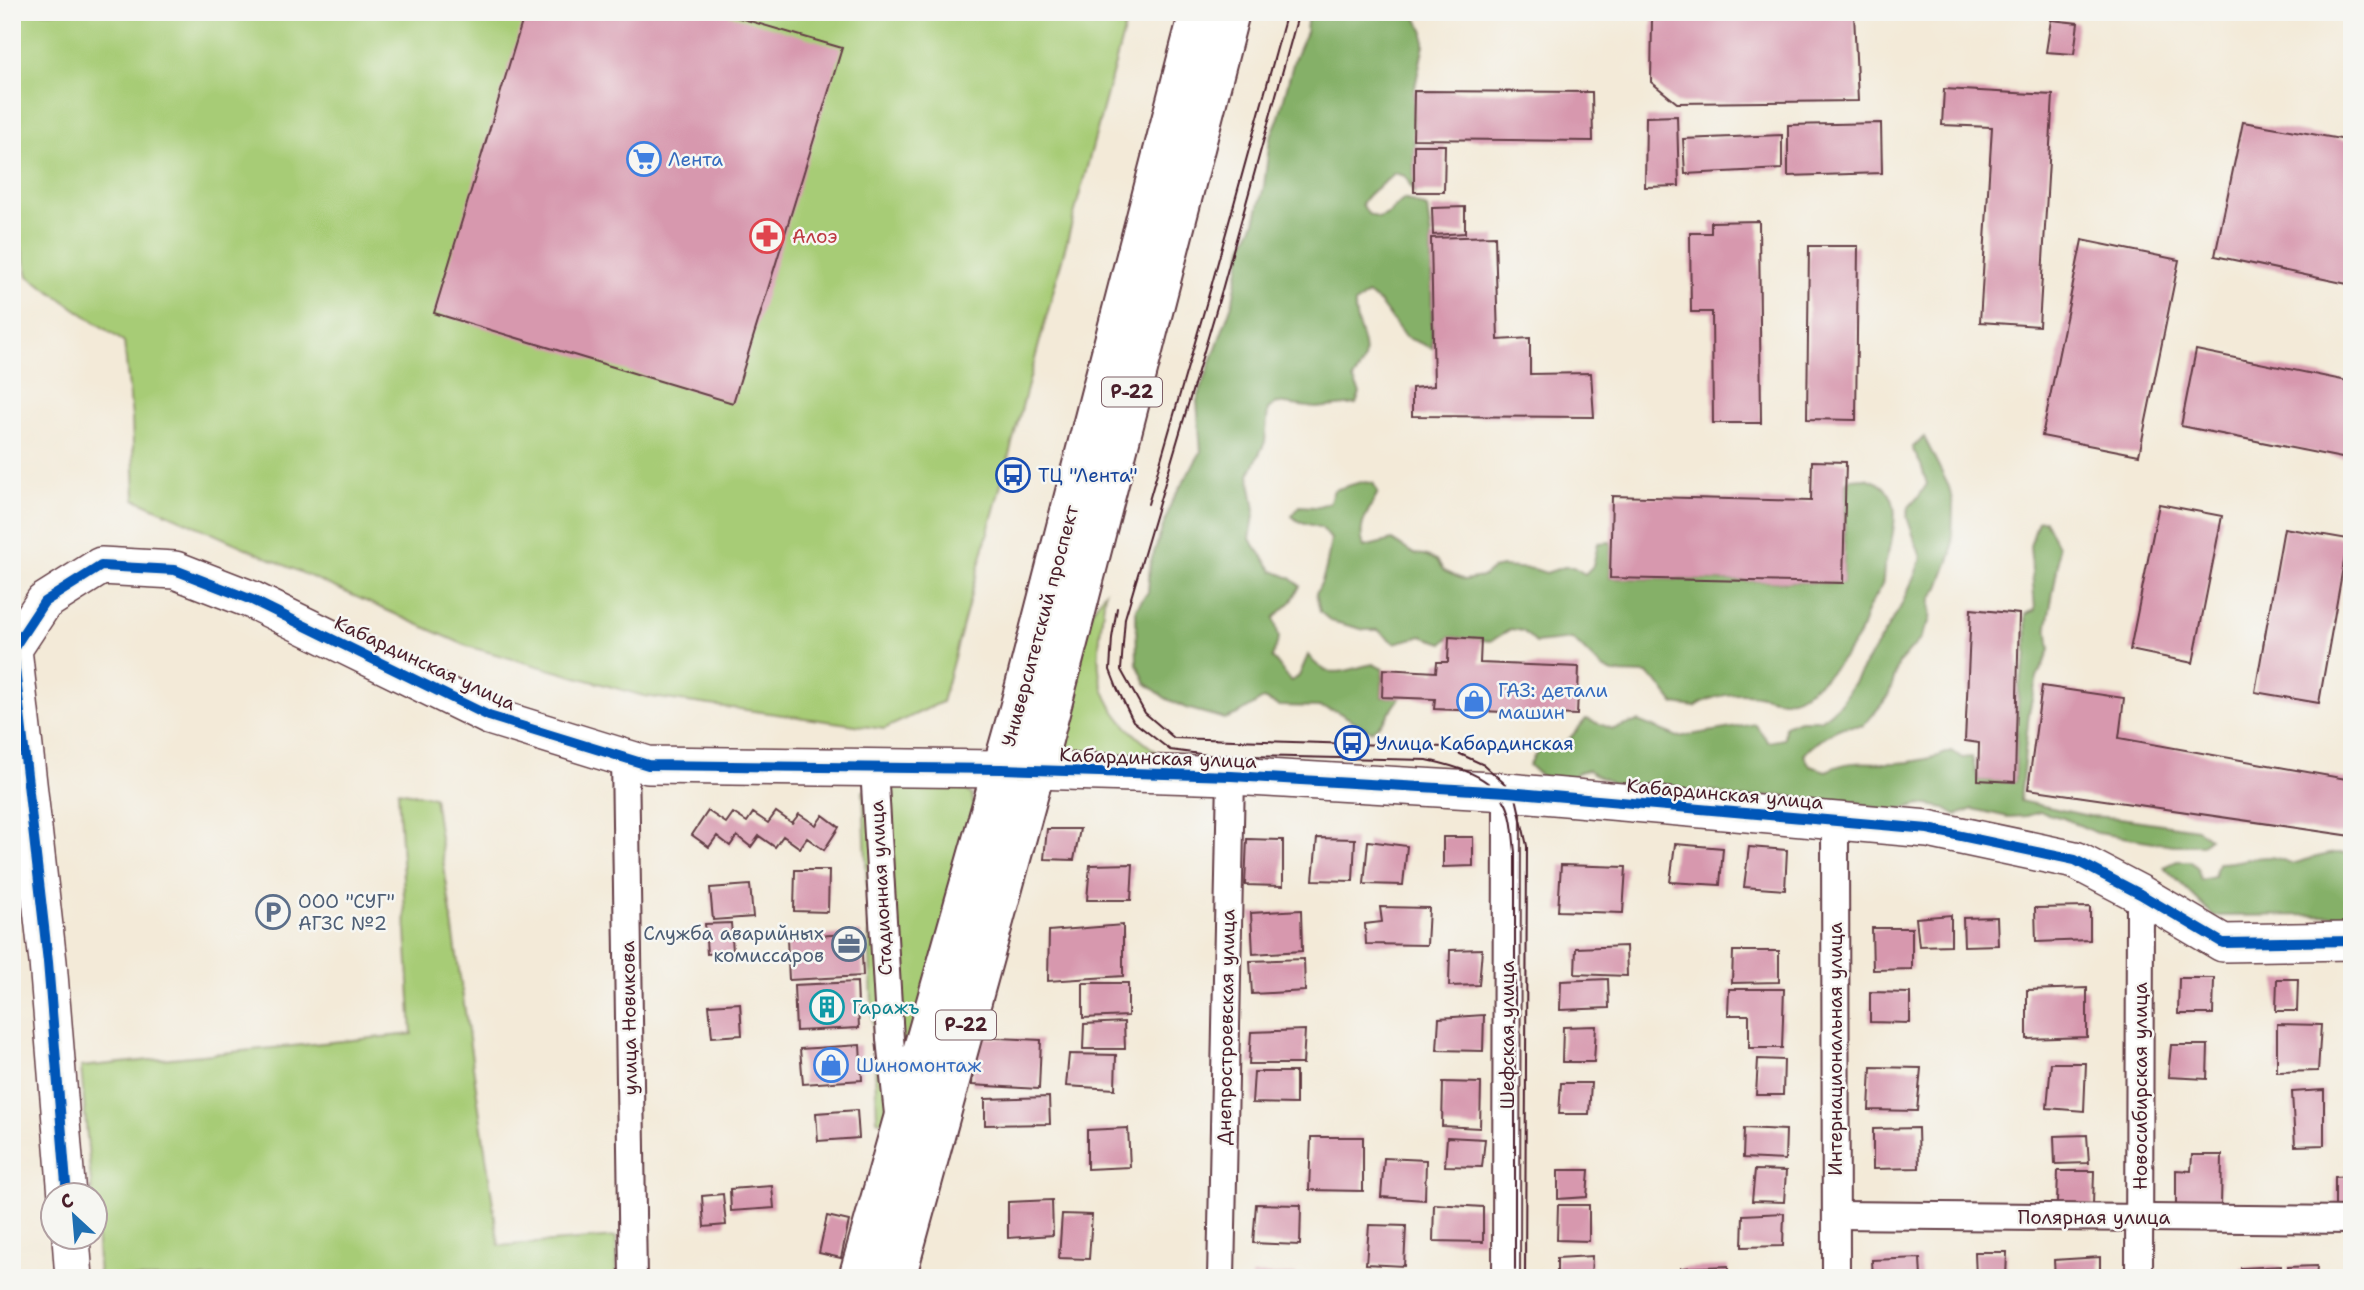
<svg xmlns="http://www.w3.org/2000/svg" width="2364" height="1290" viewBox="0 0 2364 1290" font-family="'Shantell Sans',sans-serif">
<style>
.green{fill:#a7cc76;stroke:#787650;stroke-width:2}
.forest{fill:#85b067;stroke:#686849;stroke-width:2}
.building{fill:#d798ae}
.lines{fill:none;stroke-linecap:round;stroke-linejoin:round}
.street-casing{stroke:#633d45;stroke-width:30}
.secondary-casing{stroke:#633d45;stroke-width:40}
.highway-casing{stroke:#633d45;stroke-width:42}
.street{stroke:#fff;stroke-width:26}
.secondary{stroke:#fff;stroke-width:37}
.highway{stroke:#fff;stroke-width:38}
.tram{stroke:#4a1f2b;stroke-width:2}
.cycleway-casing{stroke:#f6f6f2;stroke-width:15}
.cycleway{stroke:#0057b8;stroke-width:10}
.labels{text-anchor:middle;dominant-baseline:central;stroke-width:5;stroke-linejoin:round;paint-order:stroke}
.shield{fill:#f6f6f2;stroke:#7e6067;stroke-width:2}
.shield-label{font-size:18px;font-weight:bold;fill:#4a1f2b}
.shop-label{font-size:19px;fill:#366cbe;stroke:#f6f6f2;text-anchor:start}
.health-label{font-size:19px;fill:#be3a42;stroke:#f6f6f2;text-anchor:start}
.transit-label{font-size:19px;fill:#164399;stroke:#f6f6f2;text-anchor:start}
.street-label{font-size:19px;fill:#4a1f2b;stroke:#f6f6f2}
.service-label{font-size:19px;fill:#4e5e75;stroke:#f6f6f2;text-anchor:start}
.culture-label{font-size:19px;fill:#0d838f;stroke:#f6f6f2;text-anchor:start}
</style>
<rect width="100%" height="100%" fill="#f6f6f2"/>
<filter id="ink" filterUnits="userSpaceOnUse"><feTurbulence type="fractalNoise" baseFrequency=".0143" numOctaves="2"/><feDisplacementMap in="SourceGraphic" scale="14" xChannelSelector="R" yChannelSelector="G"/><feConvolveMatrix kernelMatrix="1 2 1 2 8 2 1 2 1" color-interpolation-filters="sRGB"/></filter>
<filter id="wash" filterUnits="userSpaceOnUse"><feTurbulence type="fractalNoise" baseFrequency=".00686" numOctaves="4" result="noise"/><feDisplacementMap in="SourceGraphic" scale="28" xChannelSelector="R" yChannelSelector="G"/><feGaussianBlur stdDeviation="1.57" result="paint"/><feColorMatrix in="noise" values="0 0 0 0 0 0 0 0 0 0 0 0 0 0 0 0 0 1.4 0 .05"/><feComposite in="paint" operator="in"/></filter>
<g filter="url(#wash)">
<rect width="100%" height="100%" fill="#f3ead8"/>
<g class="green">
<path d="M12,12H1129L942,702L884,729L644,696L467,646L135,499L132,418L124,342L28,276L12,207Z"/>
<path d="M1105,592C1103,616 1097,644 1099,668C1103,715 1144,746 1182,768L1076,757L1066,747L1062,739L1092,611Z"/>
<path d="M907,783L960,785L972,795L975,820L890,1124L877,1120L863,791Z"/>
<path d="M398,791L434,797L499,1246L616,1237L617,1278H99L94,1196L92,1195L81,1067L412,1034Z"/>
</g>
<g class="forest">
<path d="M1308,12H1413L1424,32V44L1414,92V192L1405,176L1394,173C1384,185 1369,190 1362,204L1368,214L1379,218L1388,214L1404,199L1427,208L1431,238L1432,348L1405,337L1379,302L1367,294L1355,304C1353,323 1368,340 1364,359C1363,366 1357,373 1353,379L1360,393L1356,404L1316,408L1277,403L1268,409L1265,442L1249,475L1255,510L1250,539L1273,571L1291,578L1300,586L1292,601L1274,618L1279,638L1272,658C1280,665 1283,674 1291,681L1299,676L1308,655C1328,683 1346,669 1373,664L1383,669L1382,697H1401C1389,712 1387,721 1371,731L1336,711L1319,707L1279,706L1263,699L1240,713L1225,719L1186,708L1165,698L1146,683L1137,664L1136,608L1148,592L1150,564L1172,501L1201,452L1197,401L1233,301L1243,246L1255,222L1264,186L1270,138L1279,117L1294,60L1306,32Z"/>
<path d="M1924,437L1949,487L1953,505L1952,553L1939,587L1931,599L1930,620L1921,638L1899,663L1888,697L1864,725C1856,727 1847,725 1841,728C1830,732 1810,746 1804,755L1810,766L1826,771C1852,758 1869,764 1897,763C1915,762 1935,758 1952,751L1962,758L1972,757L1978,780L2015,782L2019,687L2027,655L2026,614L2035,610L2030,546L2038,521L2045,520L2058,546V564L2047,626L2050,650L2037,677L2029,712L2020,801L2089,816L2120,818L2197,829L2209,838L2202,845H2173L2097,833L2063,818L2040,812L2027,816L2008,817L1973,809L1957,815L1945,808L1921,804L1889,812L1846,799L1815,805L1804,799L1782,795L1738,799L1713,791L1659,792L1647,783C1625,791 1607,782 1588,770L1580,772L1563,782L1541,776L1529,765L1541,745L1566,743L1586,719L1613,729L1638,721L1678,737L1755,724L1768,742L1784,739L1785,726L1800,720H1821L1841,703L1900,608L1915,575L1921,558L1907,517L1909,507L1919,496L1927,484L1921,465L1912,448Z"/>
<path d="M1865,478C1911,489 1892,536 1884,568C1883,575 1884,583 1880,589C1877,595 1872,601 1869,607C1864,616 1863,628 1858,637C1843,660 1823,684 1798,697C1783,704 1771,697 1756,695C1735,692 1712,695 1695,707L1674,704L1658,683L1647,674L1613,673L1602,668L1573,639L1536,643L1523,631L1511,629L1491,641L1450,637L1443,643L1422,636L1394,643L1378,630H1365L1331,621L1320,612L1316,593C1326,577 1328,558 1331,539L1322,528L1298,521L1292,516L1300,506L1315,507L1329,503L1334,490L1361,482L1373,483L1378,492C1369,512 1356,525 1364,547L1392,540L1414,554L1424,555L1437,560L1444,571L1464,580L1482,577L1492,569L1502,567L1534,569L1546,573L1564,567H1573L1585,574L1593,566L1598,543L1611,542L1610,578L1843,583L1846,483L1851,479Z"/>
<path d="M2336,853H2352V915L2214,916L2164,867L2177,861H2190L2197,867L2201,880L2214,877L2218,863C2246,863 2266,849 2291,864C2307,860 2320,855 2336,853Z"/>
</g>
<g id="blocks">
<g class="building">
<path d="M525,12H719L842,48L733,403L434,313Z"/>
<path d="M1854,14L1858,101L1677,103L1651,82L1652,19Z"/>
<path d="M2051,20L2078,23L2074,54L2046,52Z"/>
<path d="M1944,89L2053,95L2039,326L1980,322L1992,127L1942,125Z"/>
<path d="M1414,91L1592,92L1593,141L1413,139Z"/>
<path d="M1677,116L1679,186L1645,187L1646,117Z"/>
<path d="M2243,122L2352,141V285L2215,256Z"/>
<path d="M1881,123L1882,173L1788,176V125Z"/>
<path d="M1782,135V169L1685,174L1683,139Z"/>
<path d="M1414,145H1445L1444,192H1414Z"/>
<path d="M1465,207V233L1433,235L1432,208Z"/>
<path d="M1759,221L1761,423H1713L1712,312H1691L1690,233H1711V222Z"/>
<path d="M1495,236L1498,340L1530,338V374L1591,373L1594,417L1412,416V388L1434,386L1431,238Z"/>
<path d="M2082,240L2179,260L2139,455L2042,436Z"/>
<path d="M1809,246H1858L1856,420L1807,419Z"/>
<path d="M2196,350L2352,382V460L2181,426Z"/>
<path d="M1812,461L1846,462L1843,583L1610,578L1612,496L1811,501Z"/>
<path d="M2159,504L2222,516L2193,663L2130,650Z"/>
<path d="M2284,528L2348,539L2319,703L2255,692Z"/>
<path d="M1971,609L2019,614L2015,782L1978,780L1979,743L1965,741Z"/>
<path d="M1449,637L1481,639L1480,663L1579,667L1577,715L1434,709L1435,699L1382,697L1383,669L1436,672L1437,662H1448Z"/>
<path d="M2042,686L2124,698L2119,738L2352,780V836L2028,789Z"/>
<path d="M708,811L726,823L733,813L747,822L753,813L768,823L776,812L792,823L799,814L816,825L823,815L839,827L824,850L807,838L800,848L783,836L775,847L759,836L751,847L737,836L730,846L717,836L709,847L692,835Z"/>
<path d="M1047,829H1080L1074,860L1044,859Z"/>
<path d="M1443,837H1473V866L1443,867Z"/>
<path d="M1317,838L1355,839L1353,881L1313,880Z"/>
<path d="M1247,839L1283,840V886L1245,885Z"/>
<path d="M1368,841L1407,846L1403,885L1364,884Z"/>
<path d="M1675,844L1723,848L1720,885L1670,882Z"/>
<path d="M1749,847L1787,850L1785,890L1744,887Z"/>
<path d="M1133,864L1131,900H1087L1090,865Z"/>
<path d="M1561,865L1626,867L1623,913L1558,911Z"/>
<path d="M795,870H829L828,912L794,911Z"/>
<path d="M750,885L753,917L713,920L710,888Z"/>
<path d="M1380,907L1429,908L1427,945L1366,944L1365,924L1382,922Z"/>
<path d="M2090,907V940L2036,942L2035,908Z"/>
<path d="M1301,910L1302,951L1253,954L1251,913Z"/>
<path d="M1951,915V945L1919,946L1916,918Z"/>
<path d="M1997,917L1998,945L1964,946L1963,918Z"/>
<path d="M731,923L733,952L707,954L705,924Z"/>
<path d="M1123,925V976L1048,981L1049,931Z"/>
<path d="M1872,928H1912V969L1873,970Z"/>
<path d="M861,933L863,976L789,980L787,938Z"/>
<path d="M1626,946L1627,976L1575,974L1576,948Z"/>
<path d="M1482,949L1479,985L1449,986L1450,950Z"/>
<path d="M1733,951H1779V982L1732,983Z"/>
<path d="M1304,959L1305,991L1252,994L1250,961Z"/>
<path d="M2179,978H2214L2213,1014H2178Z"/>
<path d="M1608,979L1609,1008L1560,1010L1561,981Z"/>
<path d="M2277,979H2298L2297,1011H2276Z"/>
<path d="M857,982L859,1028L796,1031L794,985Z"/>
<path d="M1083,983H1128V1016L1083,1018Z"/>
<path d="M2087,988V1037L2027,1039V990Z"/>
<path d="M1729,989H1784L1782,1048H1749V1015H1728Z"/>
<path d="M1870,992L1910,993V1023L1870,1022Z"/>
<path d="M740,1003L742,1035L712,1037L709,1005Z"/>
<path d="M1484,1015L1483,1051L1437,1050L1439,1018Z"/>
<path d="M1124,1022L1125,1049H1083L1084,1024Z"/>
<path d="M2277,1024L2321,1025L2318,1071L2277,1072Z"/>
<path d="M1596,1026L1594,1062H1562L1563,1027Z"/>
<path d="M1305,1030L1303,1064H1249L1251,1032Z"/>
<path d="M975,1037L1041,1040L1039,1089L972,1085Z"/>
<path d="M860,1045L862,1080L803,1084L800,1049Z"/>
<path d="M2171,1045H2208L2207,1079L2168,1077Z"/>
<path d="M1069,1054L1116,1055L1115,1089L1066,1086Z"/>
<path d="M1758,1059L1784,1060L1783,1095H1756Z"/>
<path d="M2051,1063H2086L2084,1111L2047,1108Z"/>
<path d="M1871,1067L1921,1068L1917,1111L1869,1110Z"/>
<path d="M1254,1072H1296V1104L1252,1103Z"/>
<path d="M1443,1082L1481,1083L1480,1128L1442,1126Z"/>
<path d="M1561,1083H1591L1589,1114H1559Z"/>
<path d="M2324,1090V1145L2295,1146L2292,1092Z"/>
<path d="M1049,1097L1050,1124L985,1125V1099Z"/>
<path d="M857,1110L859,1138L818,1141L816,1113Z"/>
<path d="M1128,1128L1130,1167L1087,1169V1130Z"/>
<path d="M1744,1128L1786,1130L1785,1160L1743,1158Z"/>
<path d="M1918,1128L1919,1168L1873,1169V1129Z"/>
<path d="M2087,1135L2089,1163L2055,1164L2054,1136Z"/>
<path d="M1311,1137H1363V1191L1309,1190Z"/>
<path d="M1447,1137L1485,1139L1482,1167L1445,1166Z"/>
<path d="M2192,1155H2222L2221,1207L2176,1206V1170L2191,1171Z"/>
<path d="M1384,1158L1426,1160L1425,1200L1381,1197Z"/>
<path d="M1558,1170H1589L1587,1197L1558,1199Z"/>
<path d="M1755,1170L1786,1171L1784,1202L1752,1201Z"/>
<path d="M2058,1171H2094L2093,1205L2057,1204Z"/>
<path d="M2352,1176V1212H2335V1177Z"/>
<path d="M772,1186L774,1208L731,1211L730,1189Z"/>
<path d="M723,1194L726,1225L704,1227L702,1196Z"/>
<path d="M1052,1200L1053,1235L1008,1238V1202Z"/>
<path d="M1256,1204L1301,1205L1300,1245L1253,1243Z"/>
<path d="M1434,1204L1483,1207V1242L1433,1241Z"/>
<path d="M1558,1205H1589V1241L1557,1240Z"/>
<path d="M1784,1213L1783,1246L1742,1247L1743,1215Z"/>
<path d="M1062,1214L1092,1215L1089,1259L1059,1258Z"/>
<path d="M827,1216L849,1221L841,1258L819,1253Z"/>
<path d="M1369,1225L1406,1226L1404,1266L1366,1264Z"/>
<path d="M1975,1252H2007L2006,1278H1976Z"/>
<path d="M1592,1256L1591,1278H1557V1258Z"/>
<path d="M2100,1257V1278H2055L2054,1260Z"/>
<path d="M1920,1258L1921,1278H1873L1872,1260Z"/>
<path d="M1728,1266V1278H1681V1268Z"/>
<path d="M2281,1266V1278H2241V1268Z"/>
<path d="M2317,1266L2316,1278H2288V1267Z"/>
<path d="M1296,1274V1278H1251V1275Z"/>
</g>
</g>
</g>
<g filter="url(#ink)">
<use href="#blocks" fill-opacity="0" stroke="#633d45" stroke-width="2"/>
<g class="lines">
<g class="street-casing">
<g id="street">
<path d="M625,758L633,1278"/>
<path d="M874,768L890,1039L898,1114"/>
<path d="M1835,821L1836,1278"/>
<path d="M1836,1215L2352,1220"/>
<path d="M1221,1278L1231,776"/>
<path d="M1506,1278L1507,792"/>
<path d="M2139,1278L2140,894"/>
</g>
</g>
<g class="secondary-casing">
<g id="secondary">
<path d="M67,1196L48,962L13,649L44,602L101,566L175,570L252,600L489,716L648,765L1002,769L1231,776L1507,792L1928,829L2075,860L2140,894L2223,943L2352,941"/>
<path d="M71,1238L74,1278"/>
</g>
</g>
<g class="highway-casing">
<g id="highway">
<path d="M858,1278L1019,709L1199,12"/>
<path d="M896,1278L1035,771L1230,12"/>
</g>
</g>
<use href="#street" class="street"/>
<use href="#secondary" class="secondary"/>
<use href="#highway" class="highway"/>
<g class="tram">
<path d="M1299,12L1222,290L1125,618L1121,670L1145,713L1174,738L1445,747L1484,765L1515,793L1527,846L1525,1278"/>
<path d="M1148,504L1211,287L1287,12"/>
<path d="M1117,608L1112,638L1110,670L1117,688L1133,721L1170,750L1208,755L1427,760C1455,766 1491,775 1506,804C1513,818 1513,836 1515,852V1270"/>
</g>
<g class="cycleway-casing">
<g id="cycleway">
<path d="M12,642L48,962L67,1196"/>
<path d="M13,649L44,602L101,566L175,570L252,600L489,716L648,765L1002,769L1231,776L1507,792L1928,829L2075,860L2140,894L2223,943L2352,941"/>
</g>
</g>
<use href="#cycleway" class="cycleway"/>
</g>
</g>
<defs>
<g id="supermarket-ring" transform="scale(1.75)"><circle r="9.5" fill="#f6f6f2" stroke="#3f7fe0" stroke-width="1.5"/><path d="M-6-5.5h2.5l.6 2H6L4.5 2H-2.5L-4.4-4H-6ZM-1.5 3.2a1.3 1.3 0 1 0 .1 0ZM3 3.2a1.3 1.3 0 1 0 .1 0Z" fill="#3f7fe0"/></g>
<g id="pharmacy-ring" transform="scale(1.75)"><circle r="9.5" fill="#f6f6f2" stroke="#e0444e" stroke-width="1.5"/><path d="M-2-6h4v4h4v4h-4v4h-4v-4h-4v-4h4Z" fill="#e0444e"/></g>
<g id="bus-ring" transform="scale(1.75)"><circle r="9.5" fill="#f6f6f2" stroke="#1a4fb4" stroke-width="1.5"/><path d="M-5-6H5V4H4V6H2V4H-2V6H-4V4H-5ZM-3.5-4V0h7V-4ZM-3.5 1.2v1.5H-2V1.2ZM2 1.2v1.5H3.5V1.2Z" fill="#1a4fb4"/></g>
<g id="shop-ring" transform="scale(1.75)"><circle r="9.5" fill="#f6f6f2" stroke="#3f7fe0" stroke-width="1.5"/><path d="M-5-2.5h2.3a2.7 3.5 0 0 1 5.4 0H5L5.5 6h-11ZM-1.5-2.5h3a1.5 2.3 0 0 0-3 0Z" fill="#3f7fe0"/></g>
<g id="parking-ring" transform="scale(1.75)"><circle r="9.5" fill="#f6f6f2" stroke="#5c6f8a" stroke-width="1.5"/><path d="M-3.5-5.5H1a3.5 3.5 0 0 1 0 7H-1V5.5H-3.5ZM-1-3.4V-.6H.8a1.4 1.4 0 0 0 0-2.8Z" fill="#5c6f8a"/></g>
<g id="office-ring" transform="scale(1.75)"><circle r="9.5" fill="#f6f6f2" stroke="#5c6f8a" stroke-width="1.5"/><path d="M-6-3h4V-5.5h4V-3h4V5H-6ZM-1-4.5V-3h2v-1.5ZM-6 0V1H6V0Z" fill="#5c6f8a"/></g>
<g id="building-ring" transform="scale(1.75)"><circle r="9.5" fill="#f6f6f2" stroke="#0f9aa8" stroke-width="1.5"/><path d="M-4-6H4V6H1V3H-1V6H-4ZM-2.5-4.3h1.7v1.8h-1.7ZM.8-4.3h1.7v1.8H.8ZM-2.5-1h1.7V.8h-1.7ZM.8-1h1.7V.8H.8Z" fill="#0f9aa8"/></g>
</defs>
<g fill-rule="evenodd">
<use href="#supermarket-ring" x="644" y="159"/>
<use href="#pharmacy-ring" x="767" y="236"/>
<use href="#bus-ring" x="1013" y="475"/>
<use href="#shop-ring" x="1474" y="701"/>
<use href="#bus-ring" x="1352" y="743"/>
<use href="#parking-ring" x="273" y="912"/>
<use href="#office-ring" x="849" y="944"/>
<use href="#building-ring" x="827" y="1007"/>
<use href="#shop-ring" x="831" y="1065"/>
</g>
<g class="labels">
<g class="shield">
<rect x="1102" y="377.5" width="60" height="29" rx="5"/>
<rect x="936" y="1010.5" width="60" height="29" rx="5"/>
</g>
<g class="shield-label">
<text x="1132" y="392">Р-22</text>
<text x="966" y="1025">Р-22</text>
</g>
<g class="shop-label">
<text x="668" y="159">Лента</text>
<text x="1498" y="690">ГАЗ: детали<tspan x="1498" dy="22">машин</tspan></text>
<text x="856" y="1065">Шиномонтаж</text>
</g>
<g class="health-label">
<text x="792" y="236">Алоэ</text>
</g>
<g class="transit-label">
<text x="1038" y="475">ТЦ "Лента"</text>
<text x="1376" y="743">Улица Кабардинская</text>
</g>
<g class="street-label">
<text transform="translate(1040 626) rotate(-75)">Университетский проспект</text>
<text transform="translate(425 663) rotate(25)">Кабардинская улица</text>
<text transform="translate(1158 758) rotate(2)">Кабардинская улица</text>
<text transform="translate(1725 794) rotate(5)">Кабардинская улица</text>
<text transform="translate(881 888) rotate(-93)">Стадионная улица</text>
<text transform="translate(629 1018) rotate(-91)">улица Новикова</text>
<text transform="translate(1226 1027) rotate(-89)">Днепростроевская улица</text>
<text transform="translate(1507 1035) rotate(-90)">Шефская улица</text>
<text transform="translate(1835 1049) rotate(-90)">Интернациональная улица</text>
<text transform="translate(2140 1086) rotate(-90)">Новосибирская улица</text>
<text x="2094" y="1217">Полярная улица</text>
</g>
<g class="service-label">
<text x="298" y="901">ООО "СУГ"<tspan x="298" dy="22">АГЗС №2</tspan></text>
<text x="824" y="933" text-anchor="end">Служба аварийных<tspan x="824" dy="22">комиссаров</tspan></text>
</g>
<g class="culture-label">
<text x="852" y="1007">Гаражъ</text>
</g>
</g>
<rect width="2364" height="1290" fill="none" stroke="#f6f6f2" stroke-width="42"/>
<g transform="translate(74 1216) rotate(334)"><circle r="33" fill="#f6f6f2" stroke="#b1a0a2" stroke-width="2"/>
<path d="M0-5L12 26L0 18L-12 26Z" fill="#1f6fb2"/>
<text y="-10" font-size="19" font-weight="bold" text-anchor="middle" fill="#4a1f2b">С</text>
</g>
</svg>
